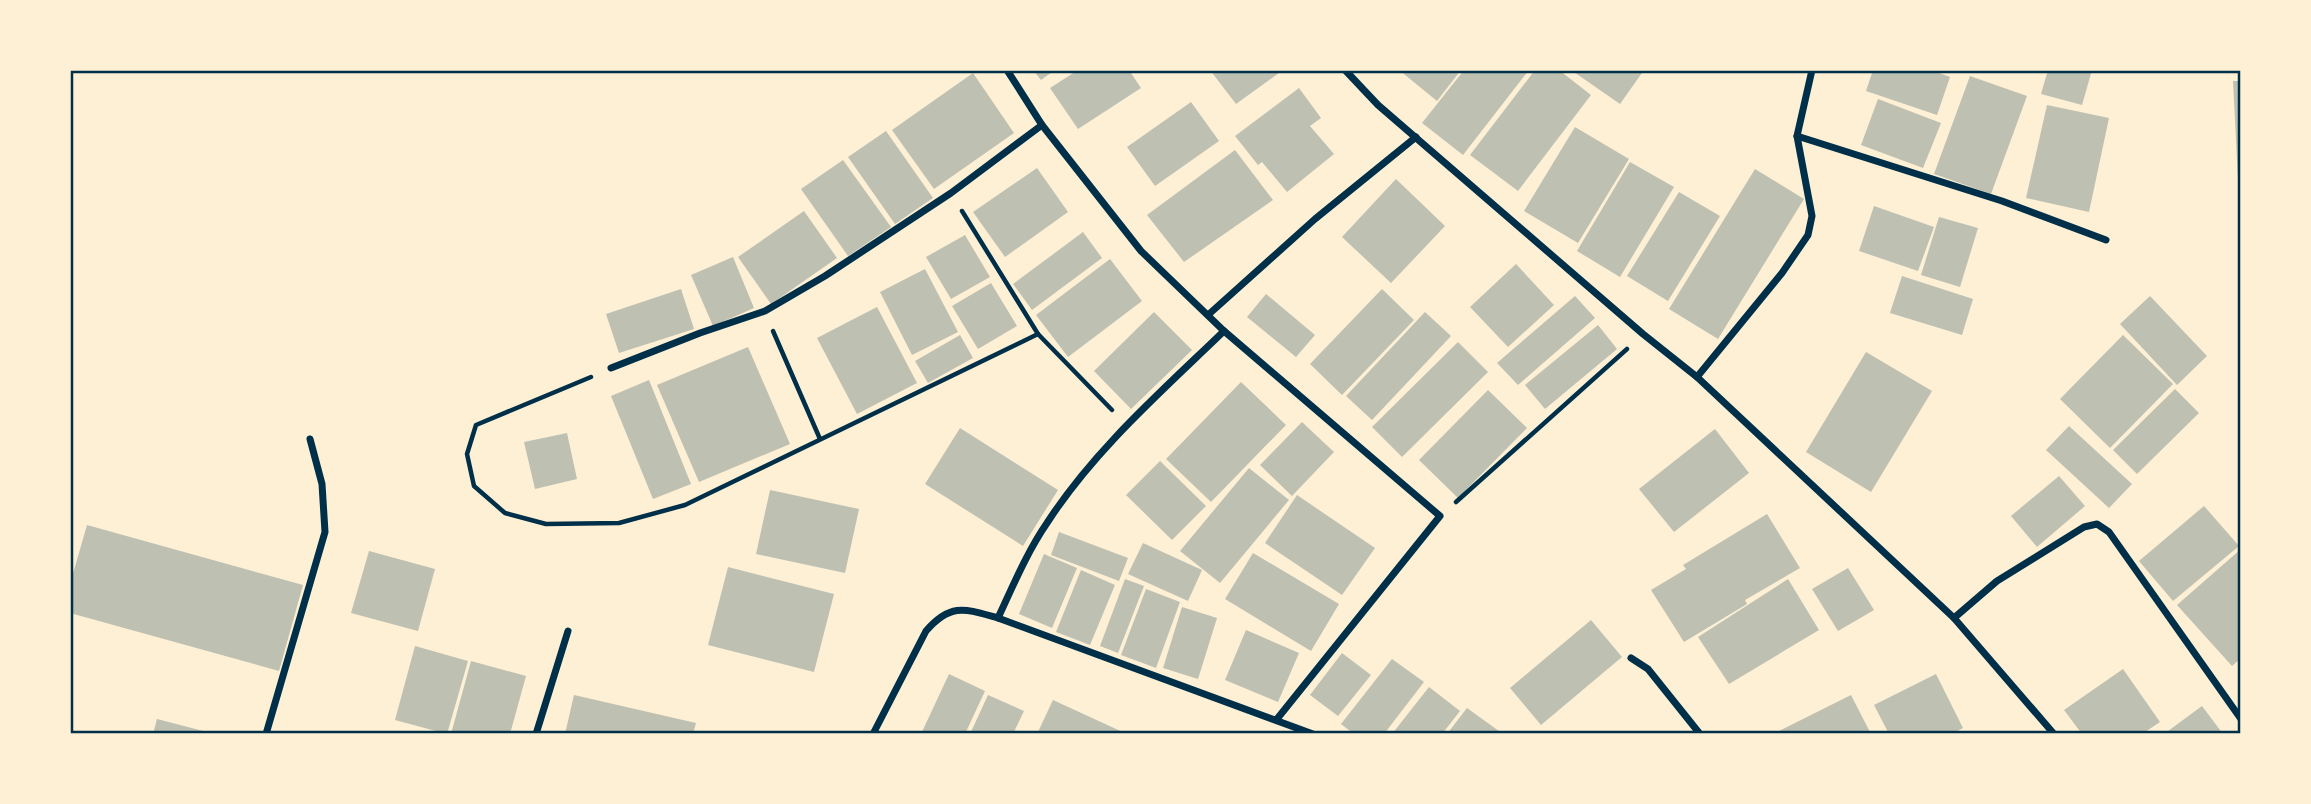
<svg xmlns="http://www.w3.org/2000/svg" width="2311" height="804" viewBox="0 0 2311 804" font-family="'Space Grotesk',sans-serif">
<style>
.building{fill:#bec0b2}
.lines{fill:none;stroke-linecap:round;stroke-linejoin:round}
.path{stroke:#003049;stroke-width:4.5}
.minor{stroke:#003049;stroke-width:7}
.neatline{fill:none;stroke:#003049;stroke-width:2.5}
</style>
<rect width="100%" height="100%" fill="#fdf0d5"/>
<g class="building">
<path d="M1033,70H1055L1041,80Z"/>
<path d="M1078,70H1129L1141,88L1078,129L1050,88Z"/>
<path d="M1210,70H1283L1236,104Z"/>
<path d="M1399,70H1461L1437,101Z"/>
<path d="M1464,70H1529L1463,155L1422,123Z"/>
<path d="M1535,70H1559L1591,95L1518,191L1470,155Z"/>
<path d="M1571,70H1644L1620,104Z"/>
<path d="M1873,70H1931L1950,77L1937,115L1866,91Z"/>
<path d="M2048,70H2092L2082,105L2041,94Z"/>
<path d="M973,73L1014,133L934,189L892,130Z"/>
<path d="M1970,76L2027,96L1991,194L1934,174Z"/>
<path d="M2233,81H2241V199H2239Z"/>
<path d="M1299,88L1321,118L1310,126L1334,154L1287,192L1262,162L1258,165L1235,136Z"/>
<path d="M1878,99L1941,123L1923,168L1861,145Z"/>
<path d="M1191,102L1219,141L1155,186L1127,147Z"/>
<path d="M2047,105L2109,118L2089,212L2026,198Z"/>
<path d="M1575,127L1629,159L1578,243L1524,211Z"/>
<path d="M886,131L933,198L895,224L848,157Z"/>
<path d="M1235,150L1273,200L1184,262L1147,215Z"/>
<path d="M843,160L891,227L848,256L801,189Z"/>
<path d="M1630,162L1674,187L1620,277L1577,251Z"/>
<path d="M1037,168L1068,212L1005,257L973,212Z"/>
<path d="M1755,169L1804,199L1718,339L1669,309Z"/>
<path d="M1396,179L1445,226L1391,283L1342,237Z"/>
<path d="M1679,192L1720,216L1668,301L1627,276Z"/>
<path d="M1874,206L1934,227L1918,271L1859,251Z"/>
<path d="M804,211L837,258L771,304L738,257Z"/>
<path d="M1939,217L1978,228L1960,287L1921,275Z"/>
<path d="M1083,232L1102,258L1032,310L1013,284Z"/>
<path d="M965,235L990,277L951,299L926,257Z"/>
<path d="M733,257L754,308L713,326L691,275Z"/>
<path d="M1110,259L1142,301L1068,357L1036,315Z"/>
<path d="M1516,264L1554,305L1508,347L1470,307Z"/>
<path d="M925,269L958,332L912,355L880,292Z"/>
<path d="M1902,276L1973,299L1962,335L1890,313Z"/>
<path d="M991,283L1017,326L978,349L952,306Z"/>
<path d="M681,289L694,329L619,353L606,314Z"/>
<path d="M1382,289L1414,320L1342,395L1310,364Z"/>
<path d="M1266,294L1315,335L1296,357L1247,317Z"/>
<path d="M1575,296L1595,318L1518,385L1497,363Z"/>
<path d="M2150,296L2207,356L2177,385L2120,324Z"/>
<path d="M877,307L917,383L857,414L817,338Z"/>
<path d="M1154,312L1192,350L1131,409L1094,371Z"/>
<path d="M1425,312L1451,336L1372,420L1346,396Z"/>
<path d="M1598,325L1617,349L1545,409L1525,385Z"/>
<path d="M960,335L973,358L928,383L915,361Z"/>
<path d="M2123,335L2173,384L2110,448L2060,399Z"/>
<path d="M1458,342L1488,372L1402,457L1372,427Z"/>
<path d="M748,347L790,444L699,482L657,385Z"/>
<path d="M1866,352L1932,391L1871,492L1806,452Z"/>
<path d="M649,380L691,484L653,499L611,396Z"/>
<path d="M1241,382L1286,425L1211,502L1166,459Z"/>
<path d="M2175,389L2199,413L2137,474L2113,450Z"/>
<path d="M1488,390L1527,428L1458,498L1419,460Z"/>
<path d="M1302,422L1334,452L1292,496L1260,465Z"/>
<path d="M2069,426L2132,484L2109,508L2046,450Z"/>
<path d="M960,428L1058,490L1023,546L925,484Z"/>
<path d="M1715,429L1749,473L1674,532L1639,489Z"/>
<path d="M567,433L577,479L535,489L524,442Z"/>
<path d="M1160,461L1206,506L1172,540L1126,495Z"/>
<path d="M1249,468L1289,500L1220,583L1180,551Z"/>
<path d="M2059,476L2085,506L2037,547L2011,516Z"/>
<path d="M770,490L859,509L845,573L756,554Z"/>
<path d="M1297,495L1375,548L1342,595L1265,543Z"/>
<path d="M2204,506L2239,546L2173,601L2139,561Z"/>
<path d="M1767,514L1800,568L1745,600L1747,604L1684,642L1651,590L1686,569L1683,565Z"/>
<path d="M87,525L303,585L279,671L70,613V584Z"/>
<path d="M1059,532L1128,558L1119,581L1051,555Z"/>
<path d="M1143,543L1202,570L1188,601L1128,574Z"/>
<path d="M2241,549V658L2232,666L2177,605Z"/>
<path d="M369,551L435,569L418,631L351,613Z"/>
<path d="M1253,553L1339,604L1311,651L1225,599Z"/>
<path d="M1044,554L1077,568L1052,628L1019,614Z"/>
<path d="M728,567L834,594L814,672L708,645Z"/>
<path d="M1848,568L1874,610L1838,631L1812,589Z"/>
<path d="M1081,570L1115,585L1090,645L1056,632Z"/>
<path d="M1125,579L1144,586L1118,653L1100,646Z"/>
<path d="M1788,579L1819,630L1729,684L1698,637Z"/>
<path d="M1146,589L1180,602L1156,668L1121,655Z"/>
<path d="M1182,607L1217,618L1198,679L1163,668Z"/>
<path d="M1591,620L1622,657L1541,725L1510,688Z"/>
<path d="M1246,630L1299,653L1278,702L1225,680Z"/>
<path d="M415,646L468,661L447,734L395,720Z"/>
<path d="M1342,653L1371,675L1338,716L1310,695Z"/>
<path d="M1392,659L1424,682L1384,734H1354L1341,724Z"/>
<path d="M471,661L526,676L510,734H451Z"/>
<path d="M2123,669L2160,722L2142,734H2082L2064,710Z"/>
<path d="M949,674L985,691L965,734H921Z"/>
<path d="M1936,674L1963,728L1951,734H1889L1874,705Z"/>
<path d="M1429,687L1460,711L1442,734H1392Z"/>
<path d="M574,695L696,723L693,734H565Z"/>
<path d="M988,695L1024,711L1013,734H970Z"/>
<path d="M1851,695L1871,734H1773Z"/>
<path d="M1053,700L1127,734H1037Z"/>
<path d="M2202,706L2223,734H2164Z"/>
<path d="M1467,708L1503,734H1447Z"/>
<path d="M157,719L211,733V734H153Z"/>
</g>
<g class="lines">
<g class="path">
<path d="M962,211L1038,334L1112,410"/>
<path d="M773,331L820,439"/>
<path d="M591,377L476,425L467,454L474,486L505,513L546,524L619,523L685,505L1038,334"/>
<path d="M1456,502L1627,349"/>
</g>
<g class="minor">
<path d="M1007,70L1042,125L1141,251L1224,331L1440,516L1277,719"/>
<path d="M1345,70L1378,105L1643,334L1697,377L1954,618L2054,734"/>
<path d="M1797,136L2002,201L2106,240"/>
<path d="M1208,315L1315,219L1416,137"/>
<path d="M611,368L700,333L765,311L825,276L951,193L1042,125"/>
<path d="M1697,377L1782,273L1808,235L1812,216L1797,136L1812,70"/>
<path d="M998,618C1013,586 1027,552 1047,523C1094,450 1162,391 1224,331"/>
<path d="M1954,618L1997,581L2084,527L2097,524L2109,532L2241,719"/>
<path d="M1631,658L1648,669L1700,734"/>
<path d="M266,734L325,532L322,484L310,439"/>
<path d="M536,734L568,631"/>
<path d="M873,734L926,631C951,602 966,609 998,618L1313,734"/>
</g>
</g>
<rect width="2311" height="804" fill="none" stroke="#fdf0d5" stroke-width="144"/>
<rect x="72" y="72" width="2167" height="660" class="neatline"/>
</svg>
